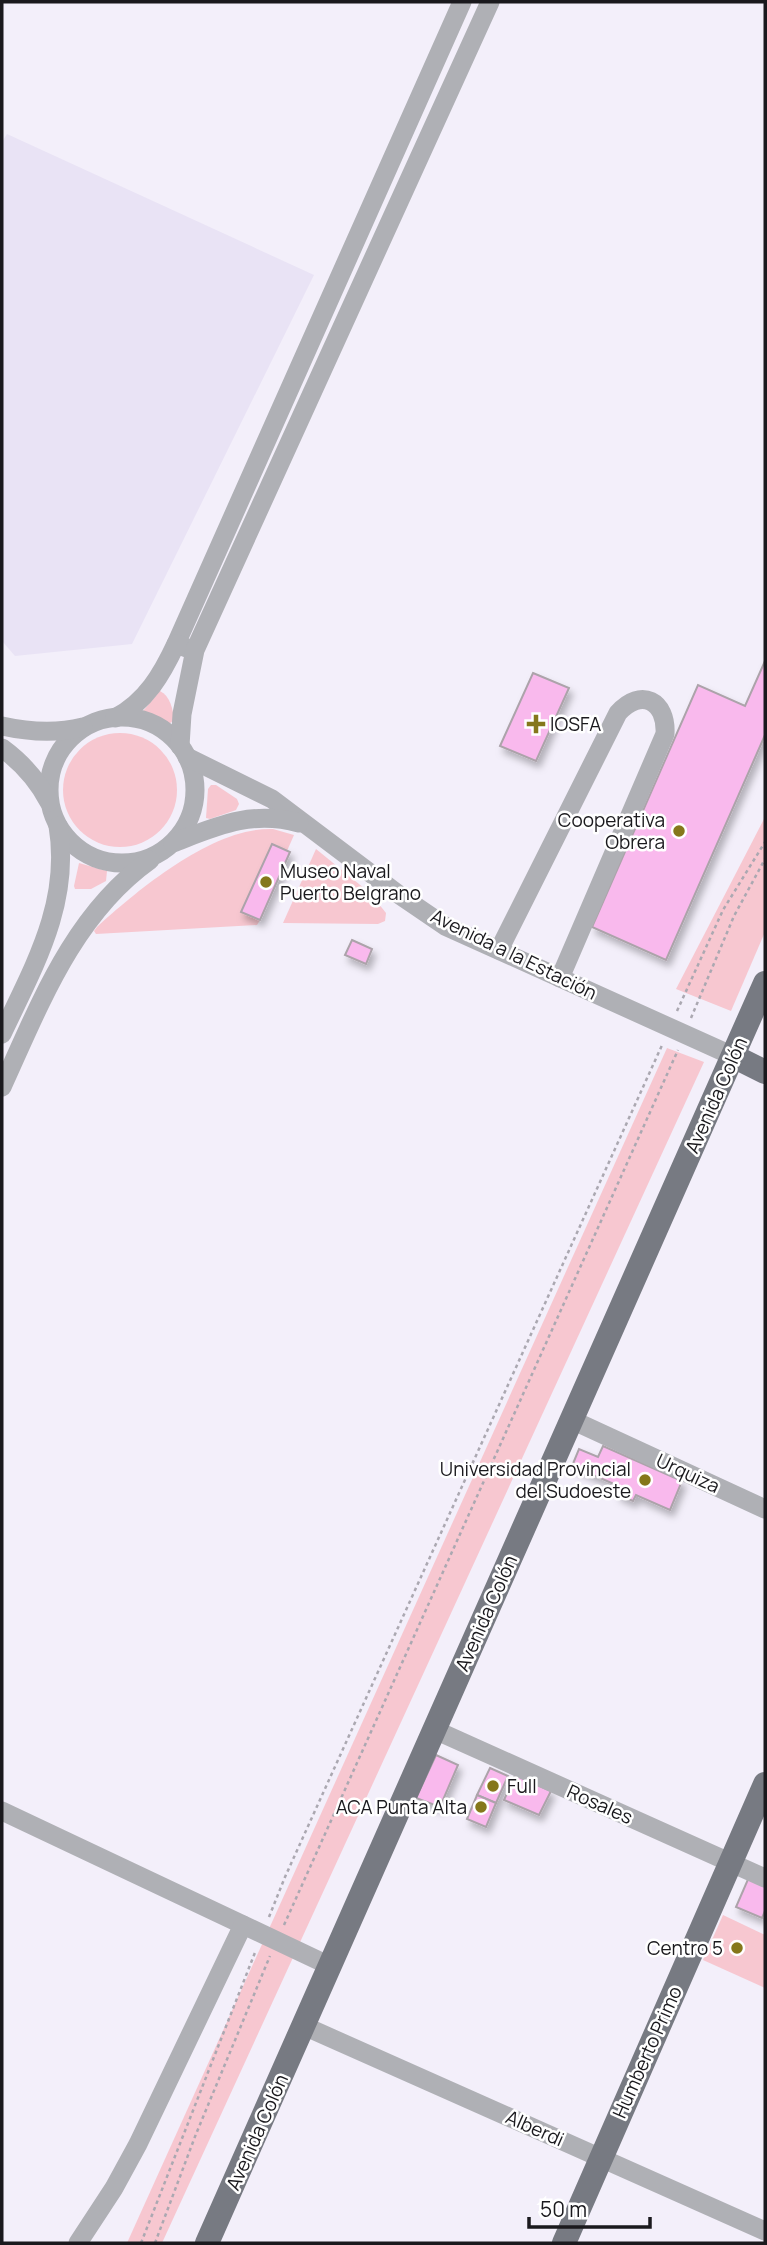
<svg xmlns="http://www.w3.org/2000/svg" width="767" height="2245" viewBox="0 0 767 2245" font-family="Manrope,sans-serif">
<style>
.built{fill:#e9e3f5}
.green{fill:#f7c7d0}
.building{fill:#f9b9ed;stroke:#aca3aa;stroke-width:2;filter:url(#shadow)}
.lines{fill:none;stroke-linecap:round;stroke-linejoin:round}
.path{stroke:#aba8b1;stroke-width:2.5;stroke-dasharray:3.5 3.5;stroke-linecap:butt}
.minor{stroke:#afb0b5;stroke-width:19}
.major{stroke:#777a82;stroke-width:24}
.poi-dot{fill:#85771b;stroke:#fff;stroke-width:2.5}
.labels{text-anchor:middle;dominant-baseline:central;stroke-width:5;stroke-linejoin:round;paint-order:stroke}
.poi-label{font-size:19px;fill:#1a191d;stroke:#fff;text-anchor:end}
.street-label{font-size:19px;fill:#1a191d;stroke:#fff}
</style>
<defs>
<filter id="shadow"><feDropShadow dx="3.5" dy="6" stdDeviation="3.5" flood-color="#0004"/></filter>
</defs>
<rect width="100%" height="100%" fill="#f3effa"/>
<path class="built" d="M7,134L314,275L132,644L15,656L2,641V142Z"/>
<g class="green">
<path d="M160,691C170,696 173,709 174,720L169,724L143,711Z"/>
<circle cx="120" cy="790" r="57"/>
<path d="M211,785H216L237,799L239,804L236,810L210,819L206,818L208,789Z"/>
<path d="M765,817V932L731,1011L676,989Z"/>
<path d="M273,829L294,835L287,851L272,844L241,912L260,920L257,925L96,934L94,931L97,927C139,889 213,827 273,829Z"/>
<path d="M316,849L370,893L386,913L385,921L378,924L283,923Z"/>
<path d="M79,863L107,871L106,881L91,889H75L74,886Z"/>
<path d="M667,1048L704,1062L162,2243H127Z"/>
<path d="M723,1915L765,1935V1988L703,1960Z"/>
</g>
<g class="building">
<path d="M765,661V735L666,960L592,927L698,685L745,706Z"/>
<path d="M533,673L569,688L536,761L500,746Z"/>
<path d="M272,844L290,852L260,920L241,912Z"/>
<path d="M352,940L372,949L366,964L345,955Z"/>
<path d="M603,1446L682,1481L670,1510L636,1495L633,1501L617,1494L621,1487L572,1466L579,1449L598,1457Z"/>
<path d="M436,1755L458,1765L440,1807L416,1798Z"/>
<path d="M490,1768L508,1776L496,1803L477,1795Z"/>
<path d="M515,1775L551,1791L539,1815L504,1800Z"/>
<path d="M477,1795L496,1803L486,1827L467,1819Z"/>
<path d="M749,1877L765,1884V1911L762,1918L736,1907Z"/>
</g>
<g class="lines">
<g class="path">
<path d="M677,1011L723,910L765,842"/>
<path d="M691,1018L734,916L765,859"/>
<path d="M269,1917L285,1877L663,1043"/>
<path d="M284,1925L678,1050"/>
<path d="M141,2243L256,1950"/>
<path d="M155,2243L196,2134L270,1956"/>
</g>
<g class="minor">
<path d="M176,644L462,2"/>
<circle cx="122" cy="790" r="73"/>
<path d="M115,718C146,702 162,674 176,644L187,648"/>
<path d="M2,726C29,732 55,734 83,727"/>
<path d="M180,746L182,714L195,650L490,2"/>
<path d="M2,748C21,762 38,781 49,802"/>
<path d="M187,757L272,799L398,894L445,926L733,1056"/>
<path d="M173,843C217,826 251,810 299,823"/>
<path d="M499,950L618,713C641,687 667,701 665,734L560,978"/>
<path d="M2,1034C34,966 71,903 58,826"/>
<path d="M2,1087C40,1004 73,915 150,860"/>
<path d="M572,1420L765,1509"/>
<path d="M435,1730L765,1878"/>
<path d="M2,1811L330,1966"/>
<path d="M304,2026L765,2231"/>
<path d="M78,2243L114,2188L138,2144L243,1925"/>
</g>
<g class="major">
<path d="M733,1056L765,1072"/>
<path d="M207,2243L765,983"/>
<path d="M564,2243L765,1784"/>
</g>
</g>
<g class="poi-dot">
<path d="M532.5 713.5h7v7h7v7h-7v7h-7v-7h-7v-7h7z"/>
<circle cx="679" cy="831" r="7"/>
<circle cx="266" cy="882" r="7"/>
<circle cx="645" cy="1480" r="7"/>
<circle cx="493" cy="1786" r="7"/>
<circle cx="481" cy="1807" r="7"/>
<circle cx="737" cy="1948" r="7"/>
</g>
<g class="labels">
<g class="poi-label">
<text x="550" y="724" text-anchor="start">IOSFA</text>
<text x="665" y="820">Cooperativa<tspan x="665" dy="22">Obrera</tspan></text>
<text x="280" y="871" text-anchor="start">Museo Naval<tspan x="280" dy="22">Puerto Belgrano</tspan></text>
<text x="631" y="1469">Universidad Provincial<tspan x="631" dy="22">del Sudoeste</tspan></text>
<text x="507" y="1786" text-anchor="start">Full</text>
<text x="467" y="1807">ACA Punta Alta</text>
<text x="723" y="1948">Centro 5</text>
</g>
<g class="street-label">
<text transform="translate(514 954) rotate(26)">Avenida a la Estación</text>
<text transform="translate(716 1095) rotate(-66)">Avenida Colón</text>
<text transform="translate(688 1473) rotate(25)">Urquiza</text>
<text transform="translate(486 1613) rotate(-66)">Avenida Colón</text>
<text transform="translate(600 1804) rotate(24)">Rosales</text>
<text transform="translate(647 2052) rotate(-66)">Humberto Primo</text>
<text transform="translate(535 2128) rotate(24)">Alberdi</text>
<text transform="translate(257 2132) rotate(-66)">Avenida Colón</text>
</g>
</g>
<rect width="767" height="2245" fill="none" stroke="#1a191d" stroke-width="7"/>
<path d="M529 2217v10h121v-10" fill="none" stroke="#1a191d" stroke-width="3.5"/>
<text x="540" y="2217" font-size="21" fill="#1a191d" stroke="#ffffff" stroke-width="5" paint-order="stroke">50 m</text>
</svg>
